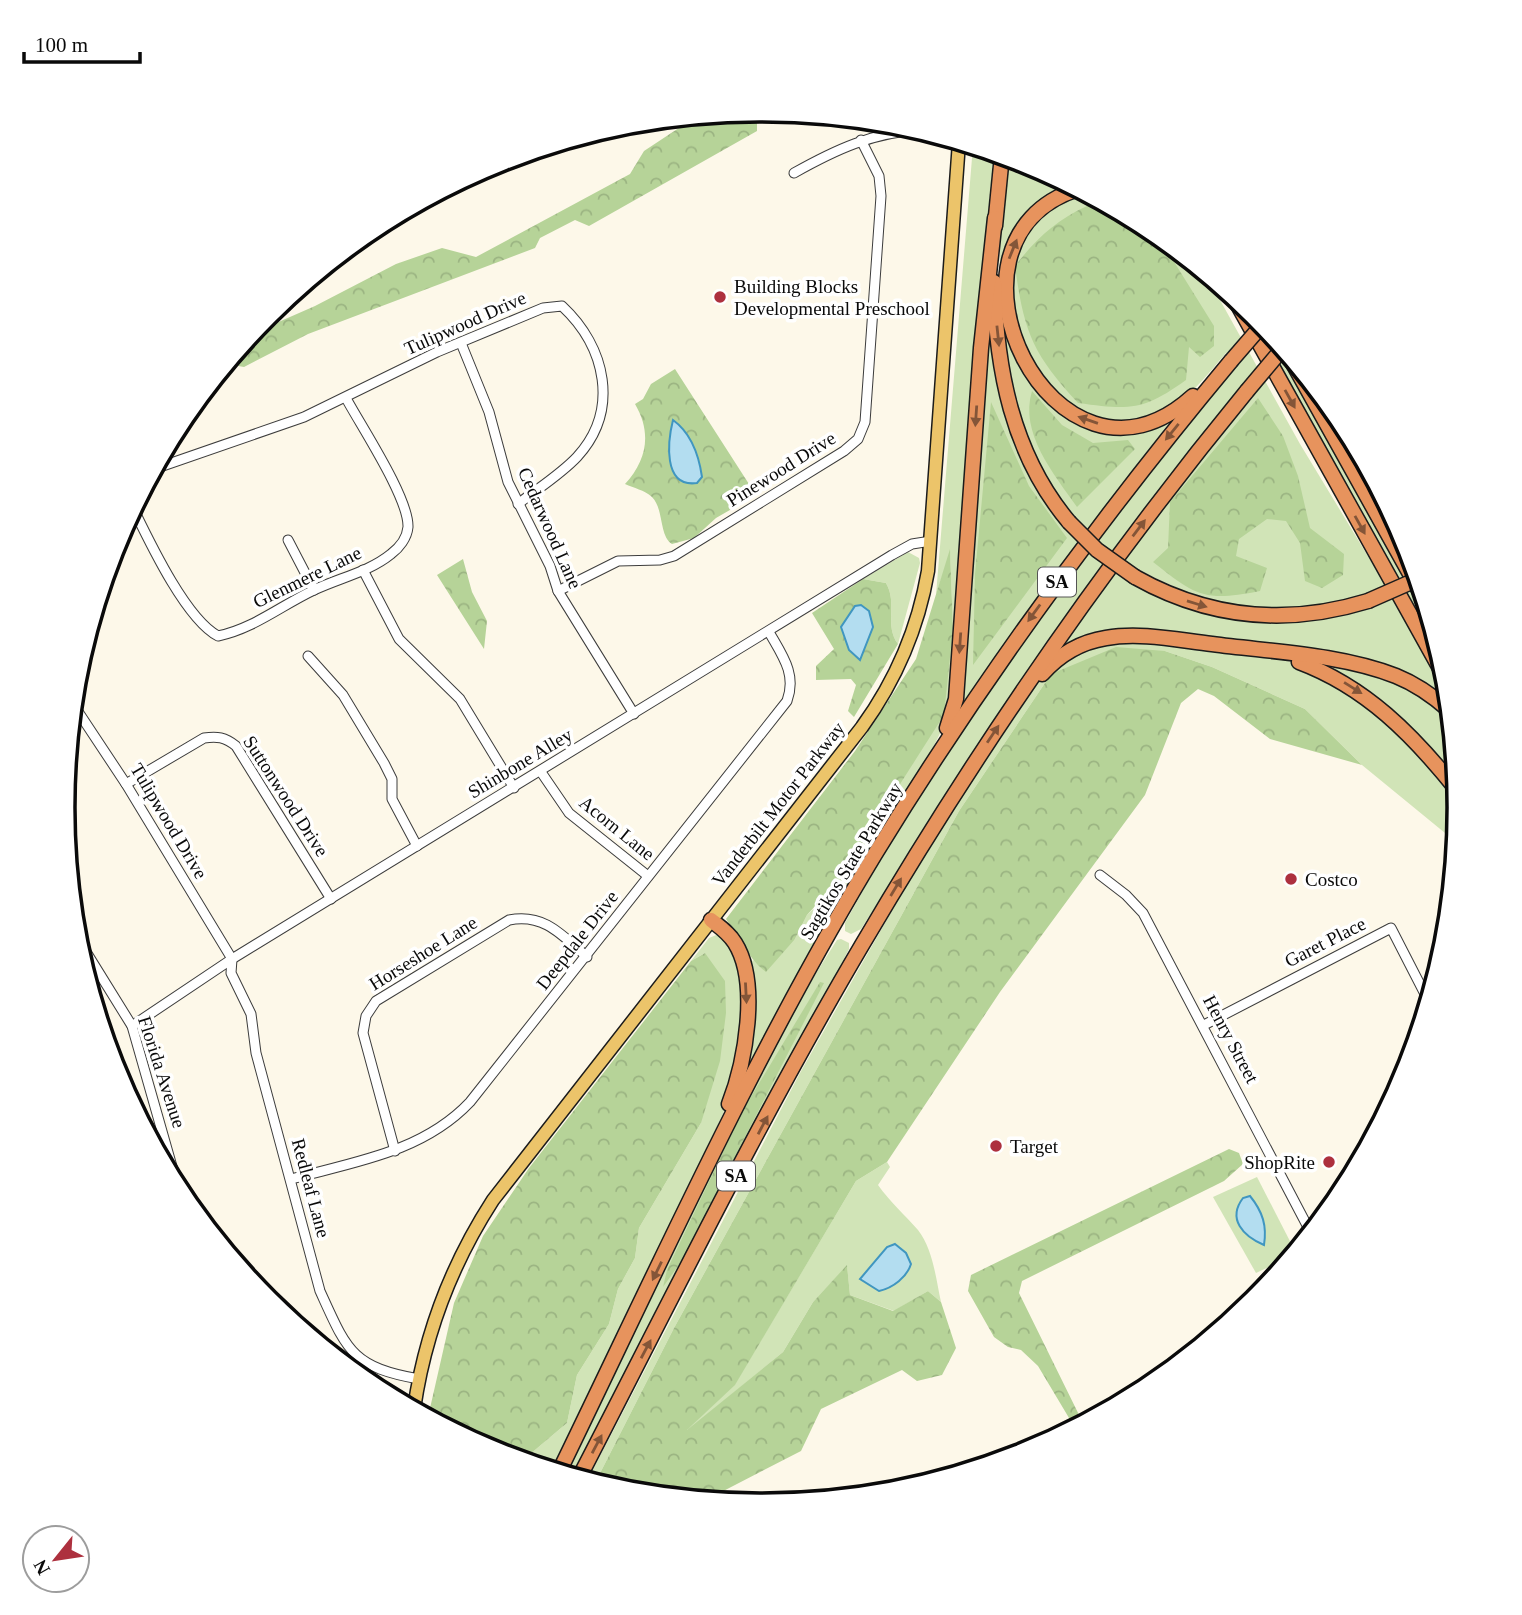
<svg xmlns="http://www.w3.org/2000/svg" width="1522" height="1615" viewBox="0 0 1522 1615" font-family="Georgia,serif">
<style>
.grass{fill:#d1e4b7;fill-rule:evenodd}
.forest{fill:url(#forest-crowns)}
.water{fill:#b3ddf0;stroke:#4096c0;stroke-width:2}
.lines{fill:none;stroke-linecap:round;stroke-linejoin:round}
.minor-casing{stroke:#3d3d3d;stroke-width:11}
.major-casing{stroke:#1b1b1b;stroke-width:15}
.highway-casing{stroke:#1b1b1b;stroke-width:17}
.minor{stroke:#fff;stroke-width:9}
.major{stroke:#ecc46a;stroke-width:12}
.highway{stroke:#e7935d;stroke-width:14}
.highway-bridge-casing{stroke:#1b1b1b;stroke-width:17;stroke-linecap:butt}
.highway-bridge{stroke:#e7935d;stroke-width:14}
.oneway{fill:#845538}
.poi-dot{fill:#ad303e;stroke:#fff;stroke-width:2.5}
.labels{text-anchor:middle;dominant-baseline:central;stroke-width:7;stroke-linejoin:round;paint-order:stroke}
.shield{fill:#fff;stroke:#545454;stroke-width:2}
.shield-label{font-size:18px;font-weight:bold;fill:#0a0a0a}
.poi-label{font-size:19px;fill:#0a0a0a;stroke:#fff;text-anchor:start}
.street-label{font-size:19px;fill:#0a0a0a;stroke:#fff}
.rim{fill:none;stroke:#0a0a0a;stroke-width:3.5}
</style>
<defs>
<pattern id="forest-crowns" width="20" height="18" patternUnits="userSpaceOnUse" patternTransform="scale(1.75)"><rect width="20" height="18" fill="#b6d398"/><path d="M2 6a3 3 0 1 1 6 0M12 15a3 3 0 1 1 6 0" fill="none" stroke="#9bb482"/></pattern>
</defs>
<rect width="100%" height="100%" fill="#fdf8e9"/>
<g class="grass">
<path d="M973,146L994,152L976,343L951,706C932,763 890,813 859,864C814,937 776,1015 739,1092L743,945L726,919L746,945L752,961L795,939L807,915L831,892L882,816L953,628L950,552L936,595Z"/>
<path d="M1006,156L1028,163L1071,185C1046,198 1020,215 1009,243C989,296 1023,403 1081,423C1090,427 1129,429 1139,427C1151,425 1164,419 1175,415L1072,550L956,718L983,373L990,331C1002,402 1015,468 1064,523L1074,516C988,421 995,275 1006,156Z"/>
<path d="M1083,192L1149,227L1205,273L1300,444L1386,586C1298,626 1212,612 1131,565L1124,576C1218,631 1291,633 1393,597L1448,694L1449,703L1415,678L1194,636L1061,649L1151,519L1254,396L1243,387L1101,567L990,727L861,929L851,934L845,931V923L911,804L1047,603L1237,362L1226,353C1207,375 1184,406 1155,416C1119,429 1078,415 1051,390C1018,359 999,269 1027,231C1042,212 1062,202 1083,192Z"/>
<path d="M1249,309L1263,325L1431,625L1440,652Z"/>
<path d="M908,552L919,558L920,563L898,644C884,625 898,604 886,583L863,579Z"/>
<path d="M1118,641C1169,643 1222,645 1273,657C1350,675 1412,737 1458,798L1456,842L1362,765L1305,709L1212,667L1165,651L1051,674L959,811L674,1328L595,1483L587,1481L800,1073L928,847L1037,684C1067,654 1076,648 1118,641Z"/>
<path d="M1333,665C1362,672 1436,688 1450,717C1456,730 1455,765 1456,781L1332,670Z"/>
<path d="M721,933C726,940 733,948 737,955C755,991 735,1078 723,1114L553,1470L522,1461L567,1423L577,1375L609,1324L618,1289L635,1258L639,1228L701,1123L705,953L691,961L709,938Z"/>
<path d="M841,939L849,943V949L816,1014L573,1476L565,1474C652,1295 729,1108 837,940Z"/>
<path d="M887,1162L890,1167L878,1185C890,1202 905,1215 918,1230C933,1249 936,1279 941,1302L928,1291L894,1311L850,1295L847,1266L813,1302L783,1352L676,1440L735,1384L856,1181ZM887,1248L906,1253L911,1263C907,1277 893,1288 879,1291L861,1279Z"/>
<path d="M1257,1177L1295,1251L1290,1257L1256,1273L1213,1197Z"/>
</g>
<g class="forest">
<path d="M763,110L757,115V131L589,226L575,220L540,238L535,248L308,334L244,367L227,364L251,334L315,306L396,264L442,248L476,257L630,174L644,151L697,116Z"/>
<path d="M1087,206C1114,206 1138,217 1158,236L1214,326V346L1200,357L1189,347L1186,380C1143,411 1130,410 1078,403C1033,354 1024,333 1015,266C1036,239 1056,220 1087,206Z"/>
<path d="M675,369L756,495L716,518L694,538L672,544C659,536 664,509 652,497C644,490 634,488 625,484C647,460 652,433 635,404L643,399L651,384Z"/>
<path d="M1032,391L1062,425L1093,443L1128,440L1135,449L1077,507C1054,474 1019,433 1032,391Z"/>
<path d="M1258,398L1283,436L1298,476L1310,528L1344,554L1343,575L1322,588L1305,581L1300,543L1286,521L1267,519L1239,539L1236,556L1267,568L1260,591C1204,602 1196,596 1153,562L1168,548L1170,502Z"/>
<path d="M991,402L1029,486L1067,538L973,665L975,574Z"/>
<path d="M950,549L953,628L944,715L839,880L807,915L795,939L766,972C748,959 740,937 726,919L855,751L916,659Z"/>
<path d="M463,559L472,592L487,621L484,649L437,575Z"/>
<path d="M863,579L886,583C898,604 884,625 898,644L854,717L848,711L856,685L851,679L816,680V666L834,649L812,613Z"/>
<path d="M1116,647L1165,651L1212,667L1305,709L1362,765L1270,739L1214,696L1198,689L1181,703L1145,795L1000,992L887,1162L856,1181L735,1385L687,1430L783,1352L813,1302L847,1265L850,1295L893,1311L928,1291L941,1302L956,1348L942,1375L917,1381L902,1370L821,1409L801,1451L706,1500L624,1492L595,1483L674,1328L959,811L1051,674Z"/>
<path d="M705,953L725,981L726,1013L720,1061L701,1123L639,1228L635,1258L618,1289L609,1324L577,1375L567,1423L522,1461L494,1452L428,1417L454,1303L483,1236L529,1168L691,961Z"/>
<path d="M820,982L824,983L681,1262L663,1287L667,1270L743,1110Z"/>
<path d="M1229,1149L1239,1153L1243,1164L1224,1181L1022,1281L1019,1293L1083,1423L1075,1428L1038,1366L1021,1350L1008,1347L994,1337L968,1291L971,1275Z"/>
</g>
<g class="water">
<path d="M673,420C691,433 699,456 702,477L697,483C662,488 668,440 673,420Z"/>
<path d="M861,605L869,611L873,627L860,660L849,650L841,627L855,606Z"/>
<path d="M1250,1196C1263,1212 1267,1226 1264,1245C1243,1236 1227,1219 1243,1198Z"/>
<path d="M895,1244L906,1253L911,1264C907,1277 893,1288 879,1291L860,1279L887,1247Z"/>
</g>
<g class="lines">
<g class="minor-casing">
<g id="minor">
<path d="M794,173C835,150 873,132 921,130"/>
<path d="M461,343L489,412L508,482L550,566L558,591L634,714"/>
<path d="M154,469L304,417L437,352L543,308L562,306C606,347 620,410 577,457C560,475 537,489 518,504"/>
<path d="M133,508C150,543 186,619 218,636C253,629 282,605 314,590C339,578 369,572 391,554C399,548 407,538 408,527C409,498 361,426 346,398"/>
<path d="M288,540L314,590"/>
<path d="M363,570L399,639L460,699L514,788"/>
<path d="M558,591L618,561L660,560L674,556L844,451L858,439L865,422L881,196L879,176L861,140"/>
<path d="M308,656L343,695L384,763L392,779V799L417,846"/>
<path d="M73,704L126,784L232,959L231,973L251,1014L256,1053L320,1291C347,1350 351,1367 419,1379"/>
<path d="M541,772L569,813L648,876"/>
<path d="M126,784L204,738C217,736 225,737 236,746L331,899"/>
<path d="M1100,875L1126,895L1143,913L1311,1233"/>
<path d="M75,934L132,1026L179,1191"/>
<path d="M1204,1025L1391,928L1428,1000"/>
<path d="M132,1026L232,959L892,555L912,544L931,541"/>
<path d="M395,1151L363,1033L366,1016L376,1001L509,920C544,913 562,935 587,957"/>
<path d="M291,1179C354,1162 423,1152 470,1102L787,701C797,674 782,655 769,632"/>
</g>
</g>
<g class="major-casing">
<path id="major" d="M414,1409C425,1333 451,1265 493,1200L862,727C896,680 918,629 928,571L959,142"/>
</g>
<g class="highway-casing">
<g id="highway">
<path d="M1078,189C918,240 1055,521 1193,396"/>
<path d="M995,226L1002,155"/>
<path d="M994,282C996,369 1012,454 1069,522"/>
<path d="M1233,296L1446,679"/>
<path d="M1289,356L1423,597"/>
<path d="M1135,577C1208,618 1287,626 1368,601"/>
<path d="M1299,662C1366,687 1413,735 1457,790"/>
<path d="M1042,674C1059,655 1080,642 1106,638C1140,632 1177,640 1212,644C1272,652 1339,654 1396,676C1416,684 1433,696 1449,710"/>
<path d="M947,728L956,699L981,348L995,218"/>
<path d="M711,920C720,927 729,933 735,943C760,983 745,1063 729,1104"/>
<path d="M559,1472C660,1264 755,1052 875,854C981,681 1101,517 1231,361"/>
<path d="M579,1478C671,1300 760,1118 862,945C976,751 1104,565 1247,391"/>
</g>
</g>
<use href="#minor" class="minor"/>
<use href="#major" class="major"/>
<use href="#highway" class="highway"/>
<g class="highway-bridge-casing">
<g id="highway-bridge">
<path d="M1231,361L1263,324"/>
<path d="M1247,391L1283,348"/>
<path d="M1069,522L1097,550L1135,577"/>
<path d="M1368,601L1418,579"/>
</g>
</g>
<use href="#highway-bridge" class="highway-bridge"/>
</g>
<defs><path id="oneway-solid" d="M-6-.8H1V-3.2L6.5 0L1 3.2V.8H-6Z" transform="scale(1.75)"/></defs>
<g class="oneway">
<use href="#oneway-solid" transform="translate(1013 249) rotate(-68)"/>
<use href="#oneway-solid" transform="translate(998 336) rotate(84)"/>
<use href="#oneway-solid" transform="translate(1290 399) rotate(61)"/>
<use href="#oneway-solid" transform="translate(976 416) rotate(94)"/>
<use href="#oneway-solid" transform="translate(1088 420) rotate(-161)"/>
<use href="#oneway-solid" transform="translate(1172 432) rotate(129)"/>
<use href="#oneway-solid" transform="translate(1360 525) rotate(61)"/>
<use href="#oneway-solid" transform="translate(1139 528) rotate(-53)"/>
<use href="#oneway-solid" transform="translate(1197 604) rotate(17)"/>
<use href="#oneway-solid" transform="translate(1034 613) rotate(126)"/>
<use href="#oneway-solid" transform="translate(960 643) rotate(94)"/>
<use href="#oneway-solid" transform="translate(1353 688) rotate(32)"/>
<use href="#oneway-solid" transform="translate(993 734) rotate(-56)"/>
<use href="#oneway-solid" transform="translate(896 887) rotate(-59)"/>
<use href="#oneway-solid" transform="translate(746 993) rotate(87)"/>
<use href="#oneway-solid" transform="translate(763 1125) rotate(-62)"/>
<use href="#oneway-solid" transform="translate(657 1271) rotate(116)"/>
<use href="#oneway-solid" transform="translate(646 1349) rotate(-62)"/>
<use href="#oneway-solid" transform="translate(597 1444) rotate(-62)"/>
</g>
<g class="poi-dot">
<circle cx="720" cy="297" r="7"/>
<circle cx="1291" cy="879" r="7"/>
<circle cx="996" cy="1146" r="7"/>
<circle cx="1329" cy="1162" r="7"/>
</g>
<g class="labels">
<g class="shield">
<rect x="1038" y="567.5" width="38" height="29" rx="5"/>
<rect x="717" y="1161.5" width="38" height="29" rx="5"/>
</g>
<g class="shield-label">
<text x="1057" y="582">SA</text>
<text x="736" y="1176">SA</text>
</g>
<g class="poi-label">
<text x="734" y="286">Building Blocks<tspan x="734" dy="22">Developmental Preschool</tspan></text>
<text x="1305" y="879">Costco</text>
<text x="1010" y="1146">Target</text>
<text x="1315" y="1162" text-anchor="end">ShopRite</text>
</g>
<g class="street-label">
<text transform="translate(465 323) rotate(-24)">Tulipwood Drive</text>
<text transform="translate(781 469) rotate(-32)">Pinewood Drive</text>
<text transform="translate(550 528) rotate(66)">Cedarwood Lane</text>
<text transform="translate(307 577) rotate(-26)">Glenmere Lane</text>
<text transform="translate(520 763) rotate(-31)">Shinbone Alley</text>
<text transform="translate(286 796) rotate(57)">Suttonwood Drive</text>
<text transform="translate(778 804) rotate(-52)">Vanderbilt Motor Parkway</text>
<text transform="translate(169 821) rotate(59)">Tulipwood Drive</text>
<text transform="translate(617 828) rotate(39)">Acorn Lane</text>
<text transform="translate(851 861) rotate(-59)">Sagtikos State Parkway</text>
<text transform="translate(577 940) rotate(-52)">Deepdale Drive</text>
<text transform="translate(1325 942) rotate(-27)">Garet Place</text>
<text transform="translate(423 953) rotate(-32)">Horseshoe Lane</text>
<text transform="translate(1231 1039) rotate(62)">Henry Street</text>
<text transform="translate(162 1072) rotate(72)">Florida Avenue</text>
<text transform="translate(311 1188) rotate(75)">Redleaf Lane</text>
</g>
</g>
<path d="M0 0H1522V1615H0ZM760 122H762A685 685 0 0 1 1447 807V808A685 685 0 0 1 762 1493H760A685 685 0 0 1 75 808V807A685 685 0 0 1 760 122Z" fill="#fff" fill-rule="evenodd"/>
<path class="rim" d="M760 122H762A685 685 0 0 1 1447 807V808A685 685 0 0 1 762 1493H760A685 685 0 0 1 75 808V807A685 685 0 0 1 760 122Z"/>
<g transform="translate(56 1559) rotate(240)"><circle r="33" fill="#ffffff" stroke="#9d9d9d" stroke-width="2"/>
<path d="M0-5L12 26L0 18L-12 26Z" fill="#ad303e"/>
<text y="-10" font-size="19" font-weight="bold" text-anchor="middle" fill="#0a0a0a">N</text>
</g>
<path d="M24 52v10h116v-10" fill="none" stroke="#0a0a0a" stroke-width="3.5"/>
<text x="35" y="52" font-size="21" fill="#0a0a0a" stroke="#ffffff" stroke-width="5" paint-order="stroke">100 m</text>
</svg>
